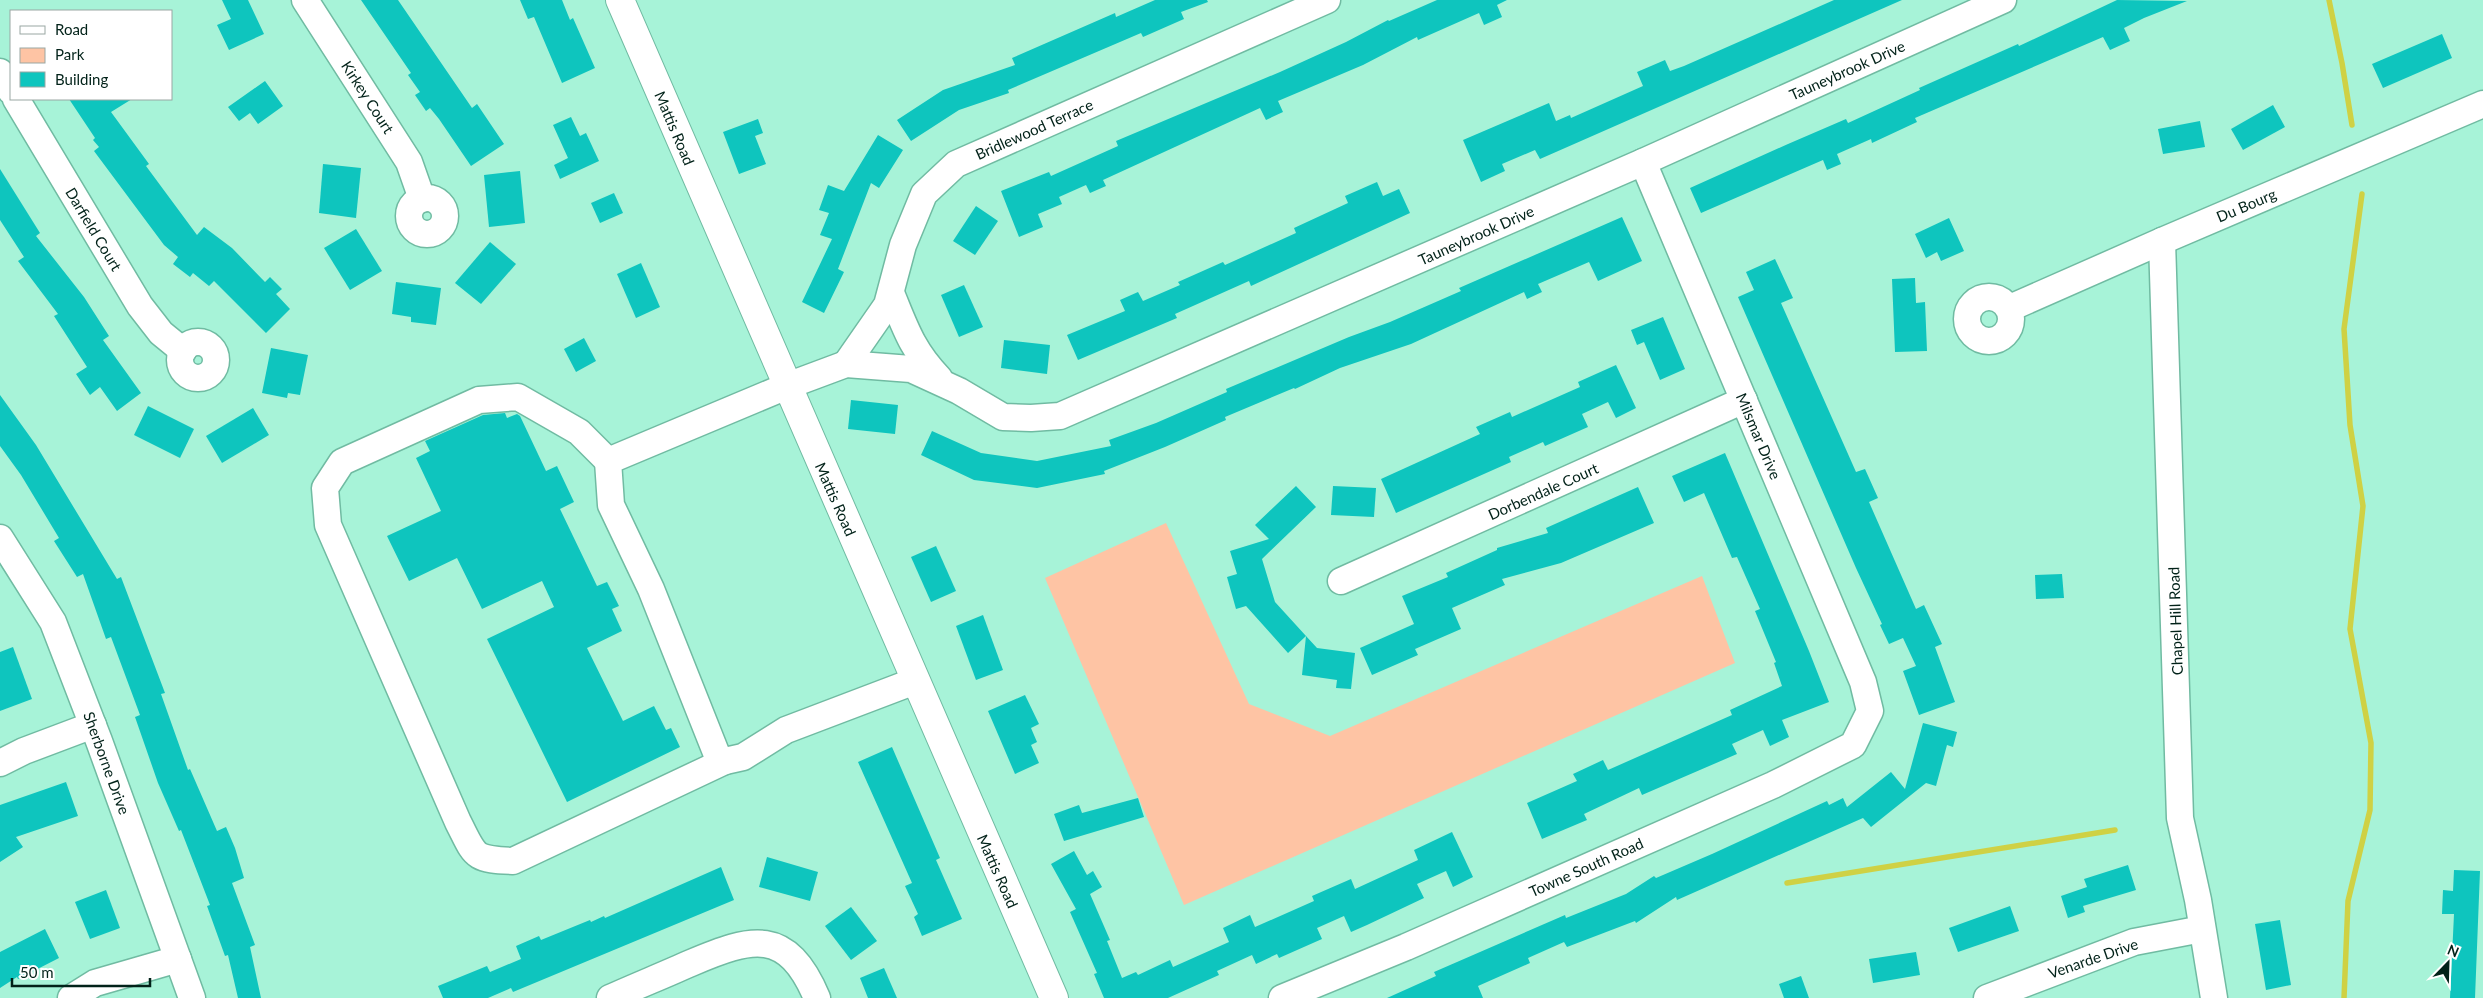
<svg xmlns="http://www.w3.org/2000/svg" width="2483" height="998" viewBox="0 0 2483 998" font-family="Lato,sans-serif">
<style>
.green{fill:#fec4a4}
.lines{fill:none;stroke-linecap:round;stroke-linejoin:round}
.stream{stroke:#cfd144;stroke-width:5.5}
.building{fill:#0ec5be}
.minor-casing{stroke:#70bba2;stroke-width:29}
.major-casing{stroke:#70bba2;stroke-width:30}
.minor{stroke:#fff;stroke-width:26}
.major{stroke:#fff;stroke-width:28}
.labels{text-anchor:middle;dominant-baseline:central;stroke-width:4;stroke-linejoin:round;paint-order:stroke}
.street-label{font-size:15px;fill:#022219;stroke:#fff}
</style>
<rect width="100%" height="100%" fill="#a7f3d8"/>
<path class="green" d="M1166,523L1249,704L1330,736L1702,576L1735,663L1184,905L1045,578Z"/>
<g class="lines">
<g class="stream">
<path d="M2329,0L2342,63L2352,125"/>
<path d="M1787,883L2115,830"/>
<path d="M2344,998L2348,901L2370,810L2371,743L2350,629L2363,506L2350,425L2344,329L2362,194"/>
</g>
</g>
<g class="building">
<path d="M222,0H248L264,34L229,50L217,25L231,19Z"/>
<path d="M361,0H398L472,108L477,104L504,144L471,166L439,119L430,108L426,111L415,95L420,92L408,75L411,73Z"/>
<path d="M520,0H562L570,20L573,18L595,68L562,83L534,17L528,19Z"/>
<path d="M1155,0H1207L1208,2L1181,12L1184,19L1143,37L1141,33L1008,90L1009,93L959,110L911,141L897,120L943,90L1015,65L1012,58L1115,13L1116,17Z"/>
<path d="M1437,0H1507L1497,5L1502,17L1484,25L1479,13L1418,40L1417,37L1363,65L1278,101L1283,112L1266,120L1260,108L1103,180L1106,186L1090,193L1086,185L1059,197L1062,204L1038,214L1043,227L1019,237L1001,191L1049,172L1051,176L1118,146L1116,141L1280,72L1346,42L1388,20L1389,21Z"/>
<path d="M1834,0H1902L1540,159L1535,150L1502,164L1505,171L1481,182L1463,140L1549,103L1556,121L1570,115L1571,118L1643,86L1637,72L1665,60L1670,71L1684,66Z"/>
<path d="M2117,0L2187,1L2144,18L2124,28L2130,41L2110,50L2103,37L1915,118L1917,122L1872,143L1871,139L1837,154L1841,164L1827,170L1823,160L1701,213L1690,188L1788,144L1846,119L1848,123L1920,90L1919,88L2018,44L2019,46Z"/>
<path d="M2442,34L2452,58L2383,88L2372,64Z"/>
<path d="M265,81L283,106L258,124L250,113L239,121L228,107Z"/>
<path d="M69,99H132L111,112L149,164L146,166L197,235L204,227L232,248L265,282L270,277L282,289L276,294L290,309L266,333L214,281L209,286L193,273L190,277L173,264L178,257L164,245L94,151L99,147L93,140L95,138Z"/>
<path d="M2273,105L2285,127L2243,150L2231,129Z"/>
<path d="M571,117L580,136L586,133L599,161L560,179L554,165L568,158L553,125Z"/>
<path d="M758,119L763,133L755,136L766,164L739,174L723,132Z"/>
<path d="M2200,121L2205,147L2163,154L2158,129Z"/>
<path d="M878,135L903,150L879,188L871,183L838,269L844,272L824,313L802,302L832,239L820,235L829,213L819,210L828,185L844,191Z"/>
<path d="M323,164L361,168L356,218L319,213Z"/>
<path d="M0,169L40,233L36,236L84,297L109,336L103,340L141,393L117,411L100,387L90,395L76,374L87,367L54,316L58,314L18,261L24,257L0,220Z"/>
<path d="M520,171L525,223L489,227L484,175Z"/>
<path d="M1377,182L1383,196L1399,189L1410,213L1251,286L1249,281L1175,314L1177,318L1078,360L1067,335L1125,311L1120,300L1138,292L1143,301L1180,285L1178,282L1223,262L1225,265L1296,233L1294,228L1348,203L1345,196Z"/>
<path d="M614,193L623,213L600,223L591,203Z"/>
<path d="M976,206L998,221L975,255L953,241Z"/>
<path d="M1622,217L1642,261L1598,281L1589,262L1538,284L1542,292L1527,299L1524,292L1411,344L1340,368L1295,389L1294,388L1225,417L1226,420L1165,447L1104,471L1105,474L1037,488L974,480L921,455L932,431L981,453L1037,461L1111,446L1109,440L1156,423L1227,392L1226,389L1349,337L1390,322L1461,291L1459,288Z"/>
<path d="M1949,218L1964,251L1941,261L1937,252L1926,258L1915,234Z"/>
<path d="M356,229L382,271L350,290L324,248Z"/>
<path d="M490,242L516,264L481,304L455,283Z"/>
<path d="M1775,259L1793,298L1781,303L1856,472L1865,469L1878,498L1869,502L1916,609L1924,605L1942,644L1935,647L1955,702L1919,715L1903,671L1916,666L1903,638L1889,644L1880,625L1882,624L1856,568L1738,297L1754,290L1746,272Z"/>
<path d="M641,263L660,307L636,318L617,274Z"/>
<path d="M1915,278L1916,303L1925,302L1927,351L1895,352L1892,279Z"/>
<path d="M396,282L441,288L436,325L411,322V317L392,314Z"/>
<path d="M964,285L983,327L959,337L941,295Z"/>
<path d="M1663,317L1685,369L1660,380L1644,342L1637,345L1631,330Z"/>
<path d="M584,338L596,361L576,372L564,349Z"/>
<path d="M1004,340L1050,345L1047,374L1001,368Z"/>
<path d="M271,348L308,355L300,395L288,393L287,398L262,393Z"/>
<path d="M1616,365L1636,408L1616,418L1608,402L1582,414L1588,427L1545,446L1543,442L1509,457L1511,462L1396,513L1381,479L1480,434L1476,427L1510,412L1512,417L1580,387L1578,382Z"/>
<path d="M0,395L36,445L117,579L121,577L165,693L161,694L188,770L190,769L217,831L226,827L235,848L244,878L232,883L255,945L250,947L261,998H238L228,955L225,956L207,906L210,905L181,830L179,831L158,783L135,717L140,715L111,637L106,639L83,574L77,577L54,541L59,538L21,475L0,446Z"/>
<path d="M851,400L898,405L895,434L848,429Z"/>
<path d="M148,406L194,429L180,458L134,435Z"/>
<path d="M253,408L269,435L222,463L206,436Z"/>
<path d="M505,413L507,418L517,414L520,416L546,471L557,466L574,502L560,509L597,586L607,582L619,606L612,609L622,631L587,648L623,721L654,706L666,730L671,728L680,747L567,802L487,639L554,607L542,581L482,609L457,558L409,581L387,536L441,511L416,458L430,451L425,441L483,415Z"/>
<path d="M1725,453L1809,651L1829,702L1782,720L1789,737L1770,746L1763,730L1732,744L1737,754L1642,795L1639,788L1584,814L1587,820L1542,839L1527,803L1577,781L1573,774L1603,760L1608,770L1732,715L1730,710L1782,686L1774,663L1776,662L1755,611L1760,609L1737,557L1732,558L1704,493L1684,502L1672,476Z"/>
<path d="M1296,486L1316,507L1262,559L1275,602L1306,636L1288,653L1246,606L1236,609L1227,577L1237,574L1230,551L1269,539L1255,525Z"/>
<path d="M1333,486L1376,488L1374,517L1331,515Z"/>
<path d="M1638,487L1654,523L1561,563L1502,579L1505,585L1452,608L1461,629L1415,649L1418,655L1372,675L1360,648L1414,624L1402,596L1448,577L1446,573L1497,550V548L1548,533L1546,528Z"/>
<path d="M936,546L956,591L931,602L911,557Z"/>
<path d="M2062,574L2064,598L2036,599L2035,575Z"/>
<path d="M983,615L1003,670L976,680L956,626Z"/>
<path d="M1306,636L1317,648L1355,653L1351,689L1336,688L1337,680L1302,675Z"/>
<path d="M13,647L32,699L0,711V652Z"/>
<path d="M1025,695L1039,724L1031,728L1037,742L1031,745L1039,763L1015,774L988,711Z"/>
<path d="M1923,723L1957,732L1953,747L1947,745L1936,786L1926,783L1871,827L1863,818L1677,900L1676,897L1636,923L1635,921L1567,947L1564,942L1528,958L1530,963L1478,986L1483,998H1387L1436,976L1434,972L1565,915L1566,918L1626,894L1654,876L1656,878L1712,854L1827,801L1829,805L1843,798L1847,807L1891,772L1905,789Z"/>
<path d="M892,747L940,858L936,860L962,919L922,936L914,917L918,914L905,886L912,883L858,762Z"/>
<path d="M66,782L78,816L16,837L23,847L0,862V805Z"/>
<path d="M1138,798L1144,817L1064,841L1054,814L1079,805L1082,813Z"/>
<path d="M1452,832L1473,877L1453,887L1446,871L1417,884L1424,898L1367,925L1351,932L1344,916L1317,928L1322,939L1279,958L1277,954L1256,964L1252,955L1217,971L1219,975L1168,998H1104L1094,974L1097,973L1070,912L1076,909L1051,864L1074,851L1087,875L1093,871L1102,887L1090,894L1110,940L1107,941L1122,978L1136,972L1138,975L1170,960L1173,967L1229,942L1223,928L1250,915L1255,927L1314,901L1312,896L1351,879L1355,889L1418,860L1414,850Z"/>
<path d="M767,857L818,872L810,901L759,887Z"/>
<path d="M2128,865L2136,890L2083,906L2085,912L2068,918L2061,896L2087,887L2084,879Z"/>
<path d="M721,867L734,900L513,992L511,988L488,998H443L438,986L487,966L490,972L521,959L516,946L539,936L541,940L590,920L591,922L604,916L605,918Z"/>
<path d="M2454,870L2480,871L2475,998H2450L2454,914H2442L2443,890L2453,891Z"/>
<path d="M106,890L120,928L90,939L75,902Z"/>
<path d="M2010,906L2019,931L1958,952L1949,928Z"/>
<path d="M851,907L877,941L851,960L825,926Z"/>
<path d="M2280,920L2291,985L2266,990L2255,924Z"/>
<path d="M45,929L59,958L18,979L17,977L0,988V952Z"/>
<path d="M1916,952L1920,975L1873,983L1869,959Z"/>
<path d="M884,968L897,998H868L860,978Z"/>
<path d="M1801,976L1809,998H1784L1779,984Z"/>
</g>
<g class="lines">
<g class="minor-casing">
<g id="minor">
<path d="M305,0L409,162L422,199"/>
<path d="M0,72L11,91"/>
<path d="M16,99L140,306L161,333L183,351"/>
<circle cx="427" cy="216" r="18"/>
<path d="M2162,241L2180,818L2198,900L2214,998"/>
<path d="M891,293C905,327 912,350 939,378"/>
<circle cx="1989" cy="319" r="22"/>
<path d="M2010,308L2162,241L2483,104"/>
<circle cx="198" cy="360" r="18"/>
<path d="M846,364L887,305L903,245L924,194L956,164L1327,0"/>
<path d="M608,461L579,432L518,397L479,400L342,462L325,488L328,525L458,822C476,857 472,859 513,861L725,761"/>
<path d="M0,538L53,622L99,741L192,998"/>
<path d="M1341,581L1744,400"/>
<path d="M915,681L786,730L743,757L725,761L717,755L651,589L611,505L608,461L787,386L846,364L911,369L959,391L1003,417L1031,418L1060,416L1643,162L2003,0"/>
<path d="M0,763L24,751L93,725"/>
<path d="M71,998L95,983L178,959"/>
<path d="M610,998C637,986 664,975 691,963C752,937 787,927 817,998"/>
<path d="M1282,998L1406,947L1773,785L1853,745L1870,711L1863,682L1643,162"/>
<path d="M1987,998L2134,942L2202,929"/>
</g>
</g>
<g class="major-casing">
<path id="major" d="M620,0L1054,998"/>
</g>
<use href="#minor" class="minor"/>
<use href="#major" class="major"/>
</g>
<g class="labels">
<g class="street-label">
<text transform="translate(1847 70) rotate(-24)">Tauneybrook Drive</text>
<text transform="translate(368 97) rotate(57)">Kirkey Court</text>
<text transform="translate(675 128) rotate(67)">Mattis Road</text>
<text transform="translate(1034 129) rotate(-24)">Bridlewood Terrace</text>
<text transform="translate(2246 205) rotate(-23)">Du Bourg</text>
<text transform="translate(94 229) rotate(59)">Darfield Court</text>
<text transform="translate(1476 235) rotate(-24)">Tauneybrook Drive</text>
<text transform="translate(1759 436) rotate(67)">Milsmar Drive</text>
<text transform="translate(1543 491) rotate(-24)">Dorbendale Court</text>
<text transform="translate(836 499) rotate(66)">Mattis Road</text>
<text transform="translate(2175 621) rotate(-92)">Chapel Hill Road</text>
<text transform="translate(107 763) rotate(70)">Sherborne Drive</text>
<text transform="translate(1586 867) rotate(-24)">Towne South Road</text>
<text transform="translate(998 871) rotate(66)">Mattis Road</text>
<text transform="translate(2093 958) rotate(-19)">Venarde Drive</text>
</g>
</g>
<rect x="10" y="10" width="162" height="90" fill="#ffffff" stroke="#9aa7a3"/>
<rect x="20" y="26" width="25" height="8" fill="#ffffff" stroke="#9aa7a3"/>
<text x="55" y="35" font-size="15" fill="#022219">Road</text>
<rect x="20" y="48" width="25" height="15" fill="#fec4a4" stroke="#9aa7a3"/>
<text x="55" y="60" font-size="15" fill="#022219">Park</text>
<rect x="20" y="72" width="25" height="15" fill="#0ec5be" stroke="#9aa7a3"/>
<text x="55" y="85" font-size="15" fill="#022219">Building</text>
<g transform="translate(2448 963) rotate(23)" stroke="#ffffff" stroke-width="4" paint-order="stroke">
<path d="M0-4L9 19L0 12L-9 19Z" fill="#022219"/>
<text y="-8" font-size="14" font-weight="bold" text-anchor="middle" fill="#022219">N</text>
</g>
<path d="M12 978v8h138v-8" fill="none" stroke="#022219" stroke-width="2.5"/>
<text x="20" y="978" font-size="15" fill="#022219" stroke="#ffffff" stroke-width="4" paint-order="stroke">50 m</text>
</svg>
